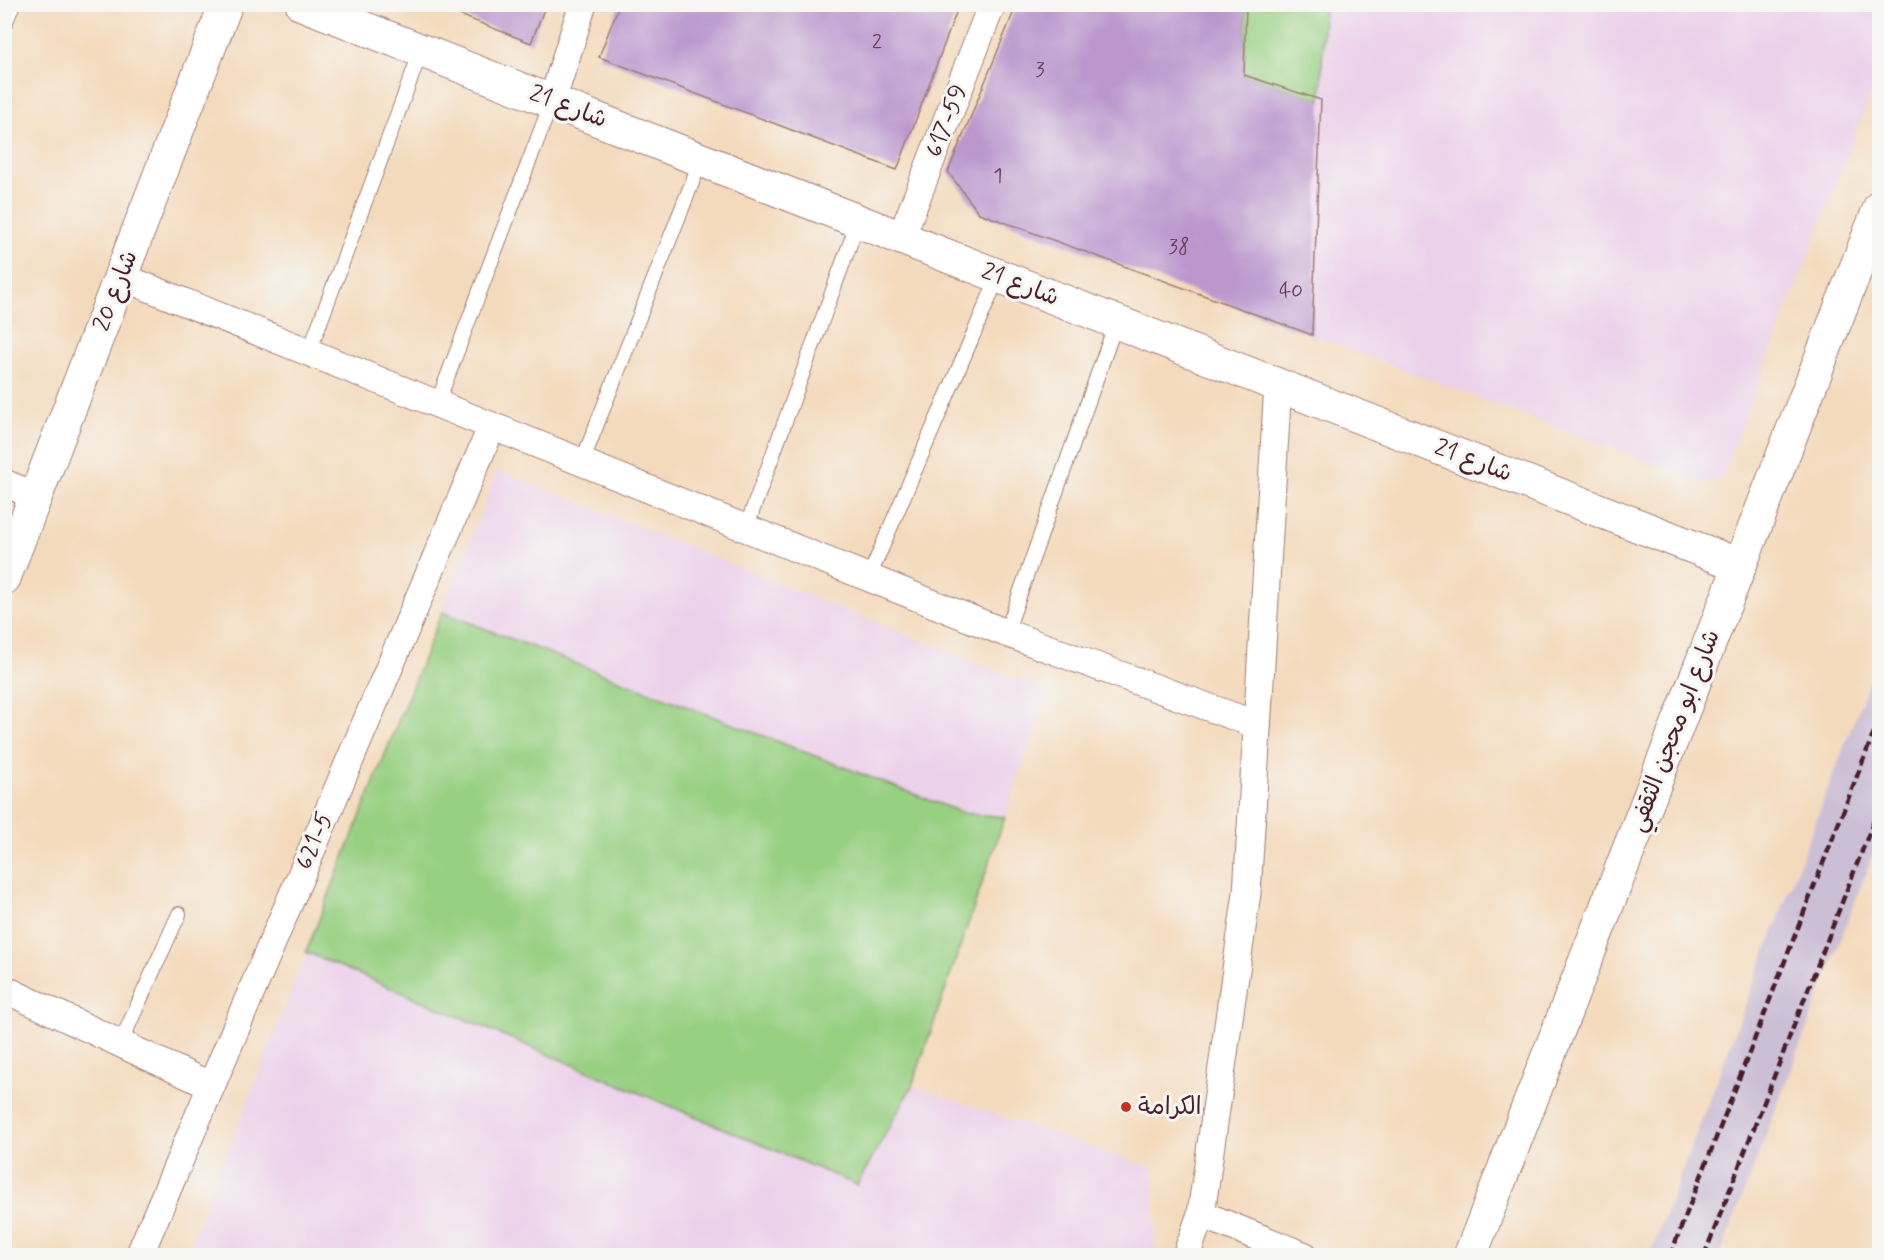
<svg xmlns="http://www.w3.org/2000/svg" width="1884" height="1260" viewBox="0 0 1884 1260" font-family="Mynerve,'Playpen Sans Arabic',sans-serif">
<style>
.built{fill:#ecd1ea}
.industrial{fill:#cbbfd5}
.green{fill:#98d082;stroke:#717856;stroke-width:1.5}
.building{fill:#bb97ce}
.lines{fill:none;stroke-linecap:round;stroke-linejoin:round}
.lane-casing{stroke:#9f7c74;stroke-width:16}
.street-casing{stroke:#9f7c74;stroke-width:29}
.secondary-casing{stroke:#9f7c74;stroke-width:35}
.lane{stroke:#fff;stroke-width:14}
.street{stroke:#fff;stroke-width:27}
.secondary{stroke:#fff;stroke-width:33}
.rail{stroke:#4a1f2b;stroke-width:4.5;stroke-dasharray:9 4.5;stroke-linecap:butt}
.poi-dot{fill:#c8321e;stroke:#f6f6f2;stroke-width:2}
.labels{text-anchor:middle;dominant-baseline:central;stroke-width:6;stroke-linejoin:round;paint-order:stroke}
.number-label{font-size:21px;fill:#663d54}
.street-label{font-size:24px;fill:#4a1f2b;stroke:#f6f6f2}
.poi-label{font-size:24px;fill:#4a1f2b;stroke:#f6f6f2;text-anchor:start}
</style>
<rect width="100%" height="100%" fill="#f6f6f2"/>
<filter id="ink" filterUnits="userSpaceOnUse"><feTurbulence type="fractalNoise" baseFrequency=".0167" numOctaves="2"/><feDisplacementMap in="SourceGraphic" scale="12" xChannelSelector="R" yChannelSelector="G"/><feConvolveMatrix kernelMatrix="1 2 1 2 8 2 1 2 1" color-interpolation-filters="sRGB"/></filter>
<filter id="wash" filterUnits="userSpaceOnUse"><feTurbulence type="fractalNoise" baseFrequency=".008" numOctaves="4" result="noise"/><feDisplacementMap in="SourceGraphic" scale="24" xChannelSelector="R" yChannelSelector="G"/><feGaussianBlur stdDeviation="1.35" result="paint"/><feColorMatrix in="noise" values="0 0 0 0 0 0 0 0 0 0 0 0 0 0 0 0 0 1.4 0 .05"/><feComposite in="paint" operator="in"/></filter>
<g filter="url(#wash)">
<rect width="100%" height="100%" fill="#f4dabc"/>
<g class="built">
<path d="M1324,5H1879V74L1721,479L1703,483L1312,335Z"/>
<path d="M498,470L1048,692L913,1086L1154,1169L1155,1255L186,1256Z"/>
</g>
<path class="industrial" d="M1879,655V839L1720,1255H1650Z"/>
<g class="green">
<path d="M1246,5H1324L1321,100L1244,75Z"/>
<path d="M442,612L963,813L1005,817L912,1086L857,1185L306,952Z"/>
</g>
<g id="blocks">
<g class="building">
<path d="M432,4H546L531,43Z"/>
<path d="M1017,4H1246L1244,75L1321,100L1312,335L979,213L948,172Z"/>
<path d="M619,5H959L897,170L599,57Z"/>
</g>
</g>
</g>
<g filter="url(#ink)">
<use href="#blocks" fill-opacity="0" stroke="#9f7c74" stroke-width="1.5"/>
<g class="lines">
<g class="lane-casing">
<g id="lane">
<path d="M4,26L13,4"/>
<path d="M309,352L421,51"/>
<path d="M437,404L552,101"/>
<path d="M582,462L701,160"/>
<path d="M746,528L858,222"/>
<path d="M869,577L998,277"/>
<path d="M1006,633L1116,323"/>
<path d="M120,1044L179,914"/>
</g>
</g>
<g class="street-casing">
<g id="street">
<path d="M552,101L583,4"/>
<path d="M901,238L992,4"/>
<path d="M122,277L1006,633L1257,725"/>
<path d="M4,483L36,496"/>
<path d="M4,989L211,1086"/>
<path d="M1201,1214L1305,1256"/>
<path d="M139,1256L492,426"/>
<path d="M1186,1256L1201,1214L1247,893L1278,385"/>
</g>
</g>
<g class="secondary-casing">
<g id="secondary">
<path d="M302,4L1739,565"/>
<path d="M4,578L226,4"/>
<path d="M1470,1256L1880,207"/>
</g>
</g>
<use href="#lane" class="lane"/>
<use href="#street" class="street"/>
<use href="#secondary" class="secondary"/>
<g class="rail">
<path d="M1670,1256L1880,717"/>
<path d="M1704,1256L1880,805"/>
</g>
</g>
</g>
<circle class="poi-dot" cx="1126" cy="1107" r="6"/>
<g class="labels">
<g class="number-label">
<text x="877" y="42">2</text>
<text x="1040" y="70">3</text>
<text x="998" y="176">1</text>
<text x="1179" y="247">38</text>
<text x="1291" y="291">40</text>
</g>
<g class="street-label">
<text transform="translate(568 107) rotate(21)">شارع 21</text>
<text transform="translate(947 121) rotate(-69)">617-59</text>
<text transform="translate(1020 285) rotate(21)">شارع 21</text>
<text transform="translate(116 291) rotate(-69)">شارع 20</text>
<text transform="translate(1473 461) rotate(21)">شارع 21</text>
<text transform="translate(1675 731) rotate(-69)">شارع ابو محجن الثقفي</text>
<text transform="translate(315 841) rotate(-67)">621-5</text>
</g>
<g class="poi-label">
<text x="1138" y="1107">الكرامة</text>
</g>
</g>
<rect width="1884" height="1260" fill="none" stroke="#f6f6f2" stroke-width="24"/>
</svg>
